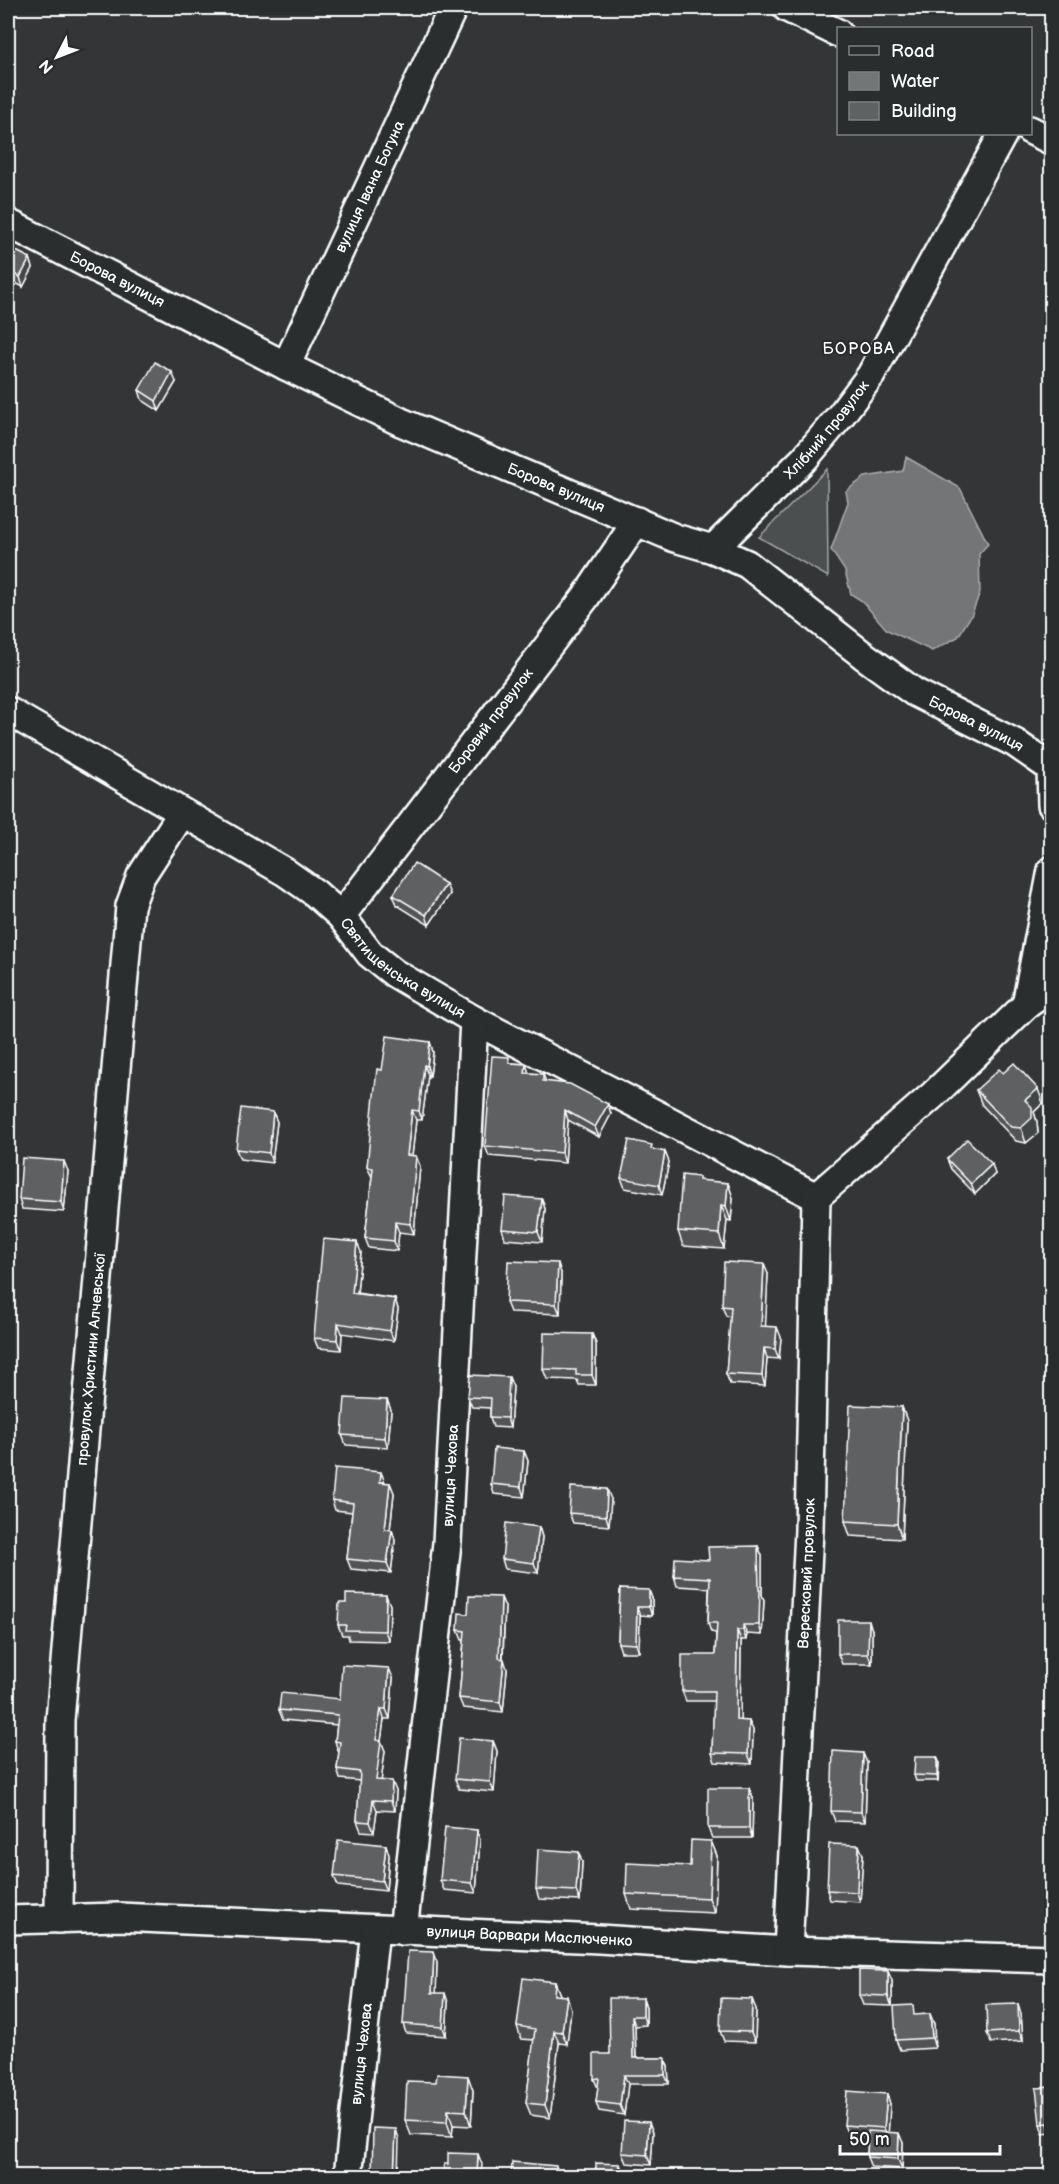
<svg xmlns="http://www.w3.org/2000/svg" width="1059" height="2184" viewBox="0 0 1059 2184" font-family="'Balsamiq Sans',sans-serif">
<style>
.green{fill:#4c4f50;stroke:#a6a7a8;stroke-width:1.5}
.water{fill:#737576;stroke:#abacad;stroke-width:1.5}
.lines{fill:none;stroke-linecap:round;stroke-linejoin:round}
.minor-casing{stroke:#fff;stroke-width:32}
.minor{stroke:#2a2d2e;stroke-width:27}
.wall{fill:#525354;stroke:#fff;stroke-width:1.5}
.shaded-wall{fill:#424445;stroke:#fff;stroke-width:1.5}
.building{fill:#5f6162;stroke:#fff;stroke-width:1.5}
.labels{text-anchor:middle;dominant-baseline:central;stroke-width:4.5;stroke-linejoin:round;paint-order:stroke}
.street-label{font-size:15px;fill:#fff;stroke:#2a2d2e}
.neighbourhood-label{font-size:16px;letter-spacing:1.5px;fill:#fff;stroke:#2a2d2e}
</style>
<rect width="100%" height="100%" fill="#333536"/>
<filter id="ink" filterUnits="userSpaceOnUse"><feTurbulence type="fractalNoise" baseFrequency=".0167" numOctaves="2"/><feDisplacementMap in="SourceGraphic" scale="12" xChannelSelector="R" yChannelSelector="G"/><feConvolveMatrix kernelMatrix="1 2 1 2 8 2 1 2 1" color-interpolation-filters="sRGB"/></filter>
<g filter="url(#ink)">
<path class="green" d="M827,469L828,577L759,537Z"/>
<path class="water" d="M906,457L960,488L988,544L979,554L980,592L972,614L958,637L932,651L887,630L862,601L851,594L845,571L831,550L848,502L846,491L865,477L903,471Z"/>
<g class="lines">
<g class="minor-casing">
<g id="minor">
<path d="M787,8L838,33"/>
<path d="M1030,130L1052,141"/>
<path id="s1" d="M8,223L286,366L401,422L675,538L713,549L747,564L863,655L914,692L1015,743L1051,768L1052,805"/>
<path id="s2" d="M286,366L453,8"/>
<path id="s3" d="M713,549L804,459L841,415L871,375L1003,134"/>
<path id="s4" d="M8,711L285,872L315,893L341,916L370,954L394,973L474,1020L816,1197"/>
<path id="s5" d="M341,916L585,598L637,521"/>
<path d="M1026,1005L1052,870"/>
<path d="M816,1197L933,1095L1026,1005L1052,987"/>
<path id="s6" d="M59,1919L60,1720L130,906L141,876L182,813"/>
<path id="s7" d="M8,1920L119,1917L599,1939L788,1951L1052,1959"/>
<path id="s8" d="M403,1931L447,1543L474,1020"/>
<path id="s9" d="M788,1951L809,1530L816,1197"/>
<path id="s10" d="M348,2176L375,1930"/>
</g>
</g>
<use href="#minor" class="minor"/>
</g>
<g class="wall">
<path d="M8,247L30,258L33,268L23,287L8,279Z"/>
<path d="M176,382L159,411L142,400L139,390Z"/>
<path d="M450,894L429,925L397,905L393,895Z"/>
<path d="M430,1042L433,1052L430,1076L428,1075L422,1120H416L412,1156H416L420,1166L414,1234L399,1232L397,1251L369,1248L365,1238L372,1177L367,1167L382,1070Z"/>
<path d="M512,1063L526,1064L529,1073L543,1074L546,1082L611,1114L599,1137L568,1120L565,1163L489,1156L485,1146Z"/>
<path d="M1003,1073L1043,1103L1034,1112L1037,1122L1038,1133L1026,1143L1016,1141L982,1105L976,1090Z"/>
<path d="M273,1112L277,1122L272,1163L240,1159L236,1149Z"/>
<path d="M654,1150L665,1152L669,1162L662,1195L625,1188L621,1178Z"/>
<path d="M947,1159L995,1174L975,1194L951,1169Z"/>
<path d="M68,1171L64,1212L22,1209L19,1199Z"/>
<path d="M701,1181L728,1183L733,1198L731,1221L727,1220L724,1249L683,1246L678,1231Z"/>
<path d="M542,1199L545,1209L542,1242L505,1239L502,1229Z"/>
<path d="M361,1252L357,1293L395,1299L398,1309L394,1341L342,1333L341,1350L318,1348L314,1338Z"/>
<path d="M561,1273L560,1314L510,1312L506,1302Z"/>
<path d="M768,1274L765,1326L781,1337L779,1359L767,1358L765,1386L730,1384L726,1374L731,1317L726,1316L722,1306Z"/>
<path d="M592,1334L596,1344V1385H579L577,1380L547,1379L543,1369Z"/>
<path d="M513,1387L510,1428L493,1427L490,1417V1408L472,1407L468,1397Z"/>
<path d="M387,1400L391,1410L388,1448L346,1445L342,1435Z"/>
<path d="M902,1407L907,1421L902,1539L850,1536L845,1521Z"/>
<path d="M524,1451L528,1461L524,1497L494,1494L491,1484Z"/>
<path d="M385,1483H390L394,1493L390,1530H392L395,1540L391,1573L351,1569L347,1559L352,1512L335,1510L332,1500Z"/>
<path d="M611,1499L609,1526L573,1523L569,1513Z"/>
<path d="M539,1527L542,1537L538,1573L505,1569L502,1559Z"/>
<path d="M758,1546L762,1556V1595L764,1600L762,1635L747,1634L746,1640H741L740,1720L753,1730L752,1764L715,1762L712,1753L714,1701H686L682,1691L715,1655L716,1633L711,1632L708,1623L709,1588L677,1586L674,1576L709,1560Z"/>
<path d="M620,1589L652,1598V1616L640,1615L639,1652H621L618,1643Z"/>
<path d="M390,1605L389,1641L349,1640L348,1635H342L338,1625Z"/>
<path d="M505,1607L503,1659L507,1669L503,1712L463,1708L459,1698L464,1640H462L458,1630L468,1614Z"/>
<path d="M872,1630V1664H842L838,1654Z"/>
<path d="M393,1678L390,1719H384L381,1741L385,1751L381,1781L396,1791L395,1811L377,1810L374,1832L361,1831L357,1821L360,1781L340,1779L337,1769L339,1751H338L335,1741L337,1725L283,1720L279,1710L340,1699Z"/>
<path d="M493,1741L497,1751L494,1792L459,1789L455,1779Z"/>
<path d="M937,1757L939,1762L938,1781H916L914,1775Z"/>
<path d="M867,1763L865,1822L835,1821L831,1811Z"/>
<path d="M753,1798L752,1838H712L708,1828Z"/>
<path d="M480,1840L476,1893L444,1890L440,1880Z"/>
<path d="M711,1841L717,1856L715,1913L631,1909L626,1894L690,1866Z"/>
<path d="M386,1845L389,1855L386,1891L338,1886L334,1876Z"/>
<path d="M863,1855L860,1902L830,1900L827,1890Z"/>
<path d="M582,1862L580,1901L539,1899L536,1889Z"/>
<path d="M437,1961L436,1993L448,2002L446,2036L406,2033L403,2024Z"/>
<path d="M892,1981V2006L863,2005L859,1995Z"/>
<path d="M555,1982L560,1995L571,2009L567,2044L559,2043L550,2118L531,2115L526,2103L534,2040L521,2039L517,2026Z"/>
<path d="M643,1998L646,2007V2025L635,2026L636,2058H665L668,2067L669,2084H628L624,2115L599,2111L596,2102L598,2088L594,2079Z"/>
<path d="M1018,2004L1021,2014L1023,2041L991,2043L987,2033Z"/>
<path d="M756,2009L755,2042L724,2041L720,2031Z"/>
<path d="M930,2014L934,2024L935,2048L900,2050L896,2040L917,2015Z"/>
<path d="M436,2082L473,2090L471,2126L453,2125L452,2137L411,2135L405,2120Z"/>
<path d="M1052,2087L1051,2133L1043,2134L1040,2124Z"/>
<path d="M887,2094L890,2104L888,2133L903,2143L902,2169L871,2167L867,2157L868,2137L848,2135L844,2125Z"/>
<path d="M653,2132L651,2165L626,2163L622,2153Z"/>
</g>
<g class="shaded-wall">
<path d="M30,258L33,268L23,287L20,277Z"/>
<path d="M172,372L176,382L159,411L156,401Z"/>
<path d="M446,884L450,894L429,925L426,915Z"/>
<path d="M430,1042L433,1052L430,1076L427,1066Z"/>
<path d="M424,1065L428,1075L422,1120L419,1111Z"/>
<path d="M1038,1089L1043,1103L1034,1112L1037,1122L1038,1133L1026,1143L1021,1128L1025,1100Z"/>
<path d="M608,1104L611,1114L599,1137L595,1127Z"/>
<path d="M412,1110L416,1120L411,1165L407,1155Z"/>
<path d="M565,1110L568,1120L565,1163L562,1153Z"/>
<path d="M273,1112L277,1122L272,1163L269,1153Z"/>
<path d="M665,1152L669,1162L662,1195L659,1185Z"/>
<path d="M416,1156L420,1166L414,1234L410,1224Z"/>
<path d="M64,1161L68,1171L64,1212L61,1202Z"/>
<path d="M992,1164L995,1174L975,1194L971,1184Z"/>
<path d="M728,1183L733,1198L731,1221L726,1206Z"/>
<path d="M542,1199L545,1209L542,1242L538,1232Z"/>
<path d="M721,1205L727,1220L724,1249L719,1234Z"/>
<path d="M395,1222L399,1232L397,1251L394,1241Z"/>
<path d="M357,1242L361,1252L356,1303L352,1293Z"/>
<path d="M558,1263L561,1273L560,1314L556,1304Z"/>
<path d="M764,1264L768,1274L765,1336L761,1326Z"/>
<path d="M395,1299L398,1309L394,1341L390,1331Z"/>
<path d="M338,1323L342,1333L341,1350L337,1340Z"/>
<path d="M777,1327L781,1337L779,1359L775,1349Z"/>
<path d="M592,1334L596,1344V1385L592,1375Z"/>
<path d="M764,1348L767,1358L765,1386L762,1376Z"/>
<path d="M509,1377L513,1387L510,1428L507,1418Z"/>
<path d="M387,1400L391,1410L388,1448L385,1438Z"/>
<path d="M902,1407L907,1421L902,1539L897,1524Z"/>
<path d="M524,1451L528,1461L524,1497L521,1487Z"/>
<path d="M381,1472L385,1482H380Z"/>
<path d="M390,1483L394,1493L389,1539L385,1529Z"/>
<path d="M607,1489L611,1499L609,1526L606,1516Z"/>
<path d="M539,1527L542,1537L538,1573L534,1563Z"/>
<path d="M392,1530L395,1540L391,1573L387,1563Z"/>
<path d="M758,1546L762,1556V1595L764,1600L762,1635L759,1625Z"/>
<path d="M649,1590L652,1598V1616L649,1607Z"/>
<path d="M386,1595L390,1605L389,1641L385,1631Z"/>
<path d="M501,1597L505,1607L502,1668L499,1658Z"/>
<path d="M637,1607L640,1615L639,1652L636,1644Z"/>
<path d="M869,1620L872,1630V1664L868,1654Z"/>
<path d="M743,1625L747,1634L746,1640L743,1630Z"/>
<path d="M737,1630L741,1640L740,1730L736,1720Z"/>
<path d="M504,1659L507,1669L503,1712L500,1702Z"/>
<path d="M389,1668L393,1678L390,1719L386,1709Z"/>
<path d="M381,1709L384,1719L381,1741L385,1751L380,1790L376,1780V1740Z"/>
<path d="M749,1721L753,1730L752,1764L748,1754Z"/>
<path d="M493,1741L497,1751L494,1792L490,1782Z"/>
<path d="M863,1753L867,1763L865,1822L861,1812Z"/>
<path d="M937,1757L939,1762L938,1781L937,1776Z"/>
<path d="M392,1781L396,1791L395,1811L391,1801Z"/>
<path d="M749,1788L753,1798L752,1838L749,1828Z"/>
<path d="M373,1800L377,1810L374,1832L370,1822Z"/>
<path d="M477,1830L480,1840L476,1893L472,1883Z"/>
<path d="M711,1841L717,1856L715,1913L709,1898Z"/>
<path d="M386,1845L389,1855L386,1891L382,1881Z"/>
<path d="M859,1845L863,1855L860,1902L857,1892Z"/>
<path d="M579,1852L582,1862L580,1901L576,1891Z"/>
<path d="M434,1952L437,1961L436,2001L432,1993Z"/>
<path d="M888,1971L892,1981V2006L888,1996Z"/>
<path d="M555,1982L560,1995L558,2007L554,1995Z"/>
<path d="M445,1993L448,2002L446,2036L443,2027Z"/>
<path d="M567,1996L571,2009L567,2044L562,2032Z"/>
<path d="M643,1998L646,2007V2025L643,2016Z"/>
<path d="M752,1999L756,2009L755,2042L751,2032Z"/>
<path d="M1018,2004L1021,2014L1023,2041L1019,2031Z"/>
<path d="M930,2014L934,2024L935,2048L932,2038Z"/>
<path d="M632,2016L635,2026L636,2067L633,2058Z"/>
<path d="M554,2031L559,2043L550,2118L545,2105Z"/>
<path d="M665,2058L668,2067L669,2084L665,2075Z"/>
<path d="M624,2075L628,2084L624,2115L620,2105Z"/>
<path d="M468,2076L473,2090L471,2126L466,2111Z"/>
<path d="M887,2094L890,2104L888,2138L884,2128Z"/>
<path d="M448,2110L453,2125L452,2137L447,2122Z"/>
<path d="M649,2122L653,2132L651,2165L647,2155Z"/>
<path d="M396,2129L399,2139L398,2176H394Z"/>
<path d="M899,2133L903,2143L902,2169L898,2159Z"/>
<path d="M478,2154L482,2164L481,2176H477Z"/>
<path d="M620,2164L623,2173V2176H619Z"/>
<path d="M556,2166L560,2176H556Z"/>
</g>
<g class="building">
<path d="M8,247L30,258L20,277L8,271Z"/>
<path d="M155,362L172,372L156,401L139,390Z"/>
<path d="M414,863L446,884L426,915L393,895Z"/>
<path d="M1052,1003V1012L1048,1004Z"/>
<path d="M387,1036L430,1042L427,1066L424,1065L419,1111L412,1110L407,1155L416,1156L410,1224L395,1222L394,1241L365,1238L373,1168L367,1167L373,1105L377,1069L382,1070Z"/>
<path d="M492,1056L509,1057V1063L526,1064L525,1073L543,1074V1081L570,1084L608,1104L595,1127L565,1110L562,1153L485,1146Z"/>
<path d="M1014,1063L1038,1089L1025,1100L1032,1107V1118L1021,1128L1011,1127L976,1090L999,1069L1003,1073Z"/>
<path d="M241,1108L273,1112L269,1153L236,1149Z"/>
<path d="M967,1139L992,1164L971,1184L947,1159Z"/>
<path d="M629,1140L652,1145L651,1149L665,1152L659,1185L621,1178Z"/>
<path d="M22,1158L64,1161L61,1202L19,1199Z"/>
<path d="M682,1175L699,1177V1180L728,1183L726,1206L721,1205L719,1234L678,1231Z"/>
<path d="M505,1196L542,1199L538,1232L502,1229Z"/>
<path d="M323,1239L357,1242L352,1293L395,1299L390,1331L338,1323L337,1340L314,1338Z"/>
<path d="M508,1261L558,1263L556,1304L506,1302Z"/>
<path d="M724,1262L764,1264L761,1326L777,1327L775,1349L764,1348L762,1376L726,1374L731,1307L722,1306Z"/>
<path d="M544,1333L592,1334V1375H576V1370L543,1369Z"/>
<path d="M470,1375L509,1377L507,1418L490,1417L491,1398L468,1397Z"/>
<path d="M345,1398L387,1400L385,1438L342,1435Z"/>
<path d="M850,1405L902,1407L897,1524L845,1521Z"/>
<path d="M494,1448L524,1451L521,1487L491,1484Z"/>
<path d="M335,1468L381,1472L380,1482L390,1483L385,1529L392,1530L387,1563L347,1559L353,1503L332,1500Z"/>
<path d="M571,1487L607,1489L606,1516L569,1513Z"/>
<path d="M506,1523L539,1527L534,1563L502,1559Z"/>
<path d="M758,1546L759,1590H760L759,1625H743V1630H737L736,1720L749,1721L748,1754L712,1753L714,1691H682V1655H715L717,1623H708L710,1578L674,1576L675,1558L709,1560L708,1547Z"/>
<path d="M620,1589L649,1590V1607H637L636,1644L618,1643Z"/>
<path d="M346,1594L386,1595L385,1631L345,1630L346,1625H338L339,1603H346Z"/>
<path d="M469,1596L501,1597L499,1658L504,1659L500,1702L459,1698L465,1631L458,1630L459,1613L468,1614Z"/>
<path d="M838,1620H869L868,1654H838Z"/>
<path d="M342,1665L389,1668L386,1709H381L376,1740L381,1741L376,1780L392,1781L391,1801L373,1800L370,1822L357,1821L360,1772L337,1769L340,1742L335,1741L338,1715L279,1710L281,1693L340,1699Z"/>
<path d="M459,1738L493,1741L490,1782L455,1779Z"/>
<path d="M833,1751L863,1753L861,1812L831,1811Z"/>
<path d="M915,1757H937V1776L914,1775Z"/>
<rect x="708" y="1788" width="41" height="40"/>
<path d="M445,1827L477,1830L472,1883L440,1880Z"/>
<path d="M338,1840L386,1845L382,1881L334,1876Z"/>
<path d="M691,1840L711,1841L709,1898L626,1894L627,1863L690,1866Z"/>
<path d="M829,1844L859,1845L857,1892L827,1890Z"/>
<path d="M538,1849L579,1852L576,1891L536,1889Z"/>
<path d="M408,1951L434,1952L432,1993H445L443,2027L403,2024Z"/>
<path d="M859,1970L888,1971V1996L859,1995Z"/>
<path d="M523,1978L555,1982L554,1995L567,1996L562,2032L554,2031L545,2105L526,2103L535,2029L517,2026Z"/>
<path d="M609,1998H643V2016H632L633,2058H665V2075H624L620,2105L596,2102L599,2078L594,2079V2054H610Z"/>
<path d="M721,1998L752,1999L751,2032L720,2031Z"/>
<path d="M1018,2004L1019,2031L987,2033L986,2005Z"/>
<path d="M913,2005L914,2015L930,2014L932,2038L896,2040L894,2006Z"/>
<path d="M437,2074L468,2076L466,2111L448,2110L447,2122L405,2120L407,2081L436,2082Z"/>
<path d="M1052,2087V2136L1048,2123L1040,2124L1036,2088Z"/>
<path d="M847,2091L887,2094L884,2128L844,2125Z"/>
<path d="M624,2121L649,2122L647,2155L622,2153Z"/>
<path d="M373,2128L396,2129L394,2176H372Z"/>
<path d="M868,2131L899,2133L898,2159L867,2157Z"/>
<path d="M448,2153L478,2154L477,2176H444V2164H448Z"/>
<path d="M512,2162L556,2166V2176H511Z"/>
<path d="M596,2163L620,2164L619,2176H596Z"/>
<path d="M847,2169V2176H816V2170Z"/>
<path d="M721,2170V2176H700L699,2171Z"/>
</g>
</g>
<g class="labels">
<g class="street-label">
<text stroke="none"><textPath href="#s2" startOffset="198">вулиця Івана Богуна</textPath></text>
<text stroke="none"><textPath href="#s1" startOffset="123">Борова вулиця</textPath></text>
<text stroke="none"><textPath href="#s3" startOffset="165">Хлібний провулок</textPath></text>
<text stroke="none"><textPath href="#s1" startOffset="609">Борова вулиця</textPath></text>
<text stroke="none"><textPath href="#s5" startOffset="246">Боровий провулок</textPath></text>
<text stroke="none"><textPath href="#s1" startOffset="1095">Борова вулиця</textPath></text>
<text stroke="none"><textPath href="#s4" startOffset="474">Святищенська вулиця</textPath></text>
<text stroke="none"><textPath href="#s6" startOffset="561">провулок Христини Алчевської</textPath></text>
<text stroke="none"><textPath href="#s8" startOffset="458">вулиця Чехова</textPath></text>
<text stroke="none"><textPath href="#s9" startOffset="378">Вересковий провулок</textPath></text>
<text stroke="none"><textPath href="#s7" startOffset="522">вулиця Варвари Маслюченко</textPath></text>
<text stroke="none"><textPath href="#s10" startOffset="123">вулиця Чехова</textPath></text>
</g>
<g class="neighbourhood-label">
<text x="859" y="349">БОРОВА</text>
</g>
</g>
<rect width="1059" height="2184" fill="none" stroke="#2a2d2e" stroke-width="30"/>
<rect x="15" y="15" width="1029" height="2154" fill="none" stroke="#fff" stroke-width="2" filter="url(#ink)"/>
<rect x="837" y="27" width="195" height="108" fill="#2a2d2e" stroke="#7f8182" stroke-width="1.5"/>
<rect x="849" y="46" width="30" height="9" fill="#2a2d2e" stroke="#7f8182" stroke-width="1.5"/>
<text x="891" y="57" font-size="18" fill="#ffffff">Road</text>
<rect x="849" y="72" width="30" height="18" fill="#737576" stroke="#7f8182" stroke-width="1.5"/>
<text x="891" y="87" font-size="18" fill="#ffffff">Water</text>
<rect x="849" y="102" width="30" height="18" fill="#5f6162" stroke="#7f8182" stroke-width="1.5"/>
<text x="891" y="117" font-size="18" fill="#ffffff">Building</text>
<g transform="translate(57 57) rotate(228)" stroke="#2a2d2e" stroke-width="4.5" paint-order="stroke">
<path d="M0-4.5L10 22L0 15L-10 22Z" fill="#ffffff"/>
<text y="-9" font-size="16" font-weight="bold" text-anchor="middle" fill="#ffffff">N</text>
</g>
<path d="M840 2145v9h160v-9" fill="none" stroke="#ffffff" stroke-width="3"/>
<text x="849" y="2145" font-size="18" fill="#ffffff" stroke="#2a2d2e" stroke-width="4.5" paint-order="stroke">50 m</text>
</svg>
